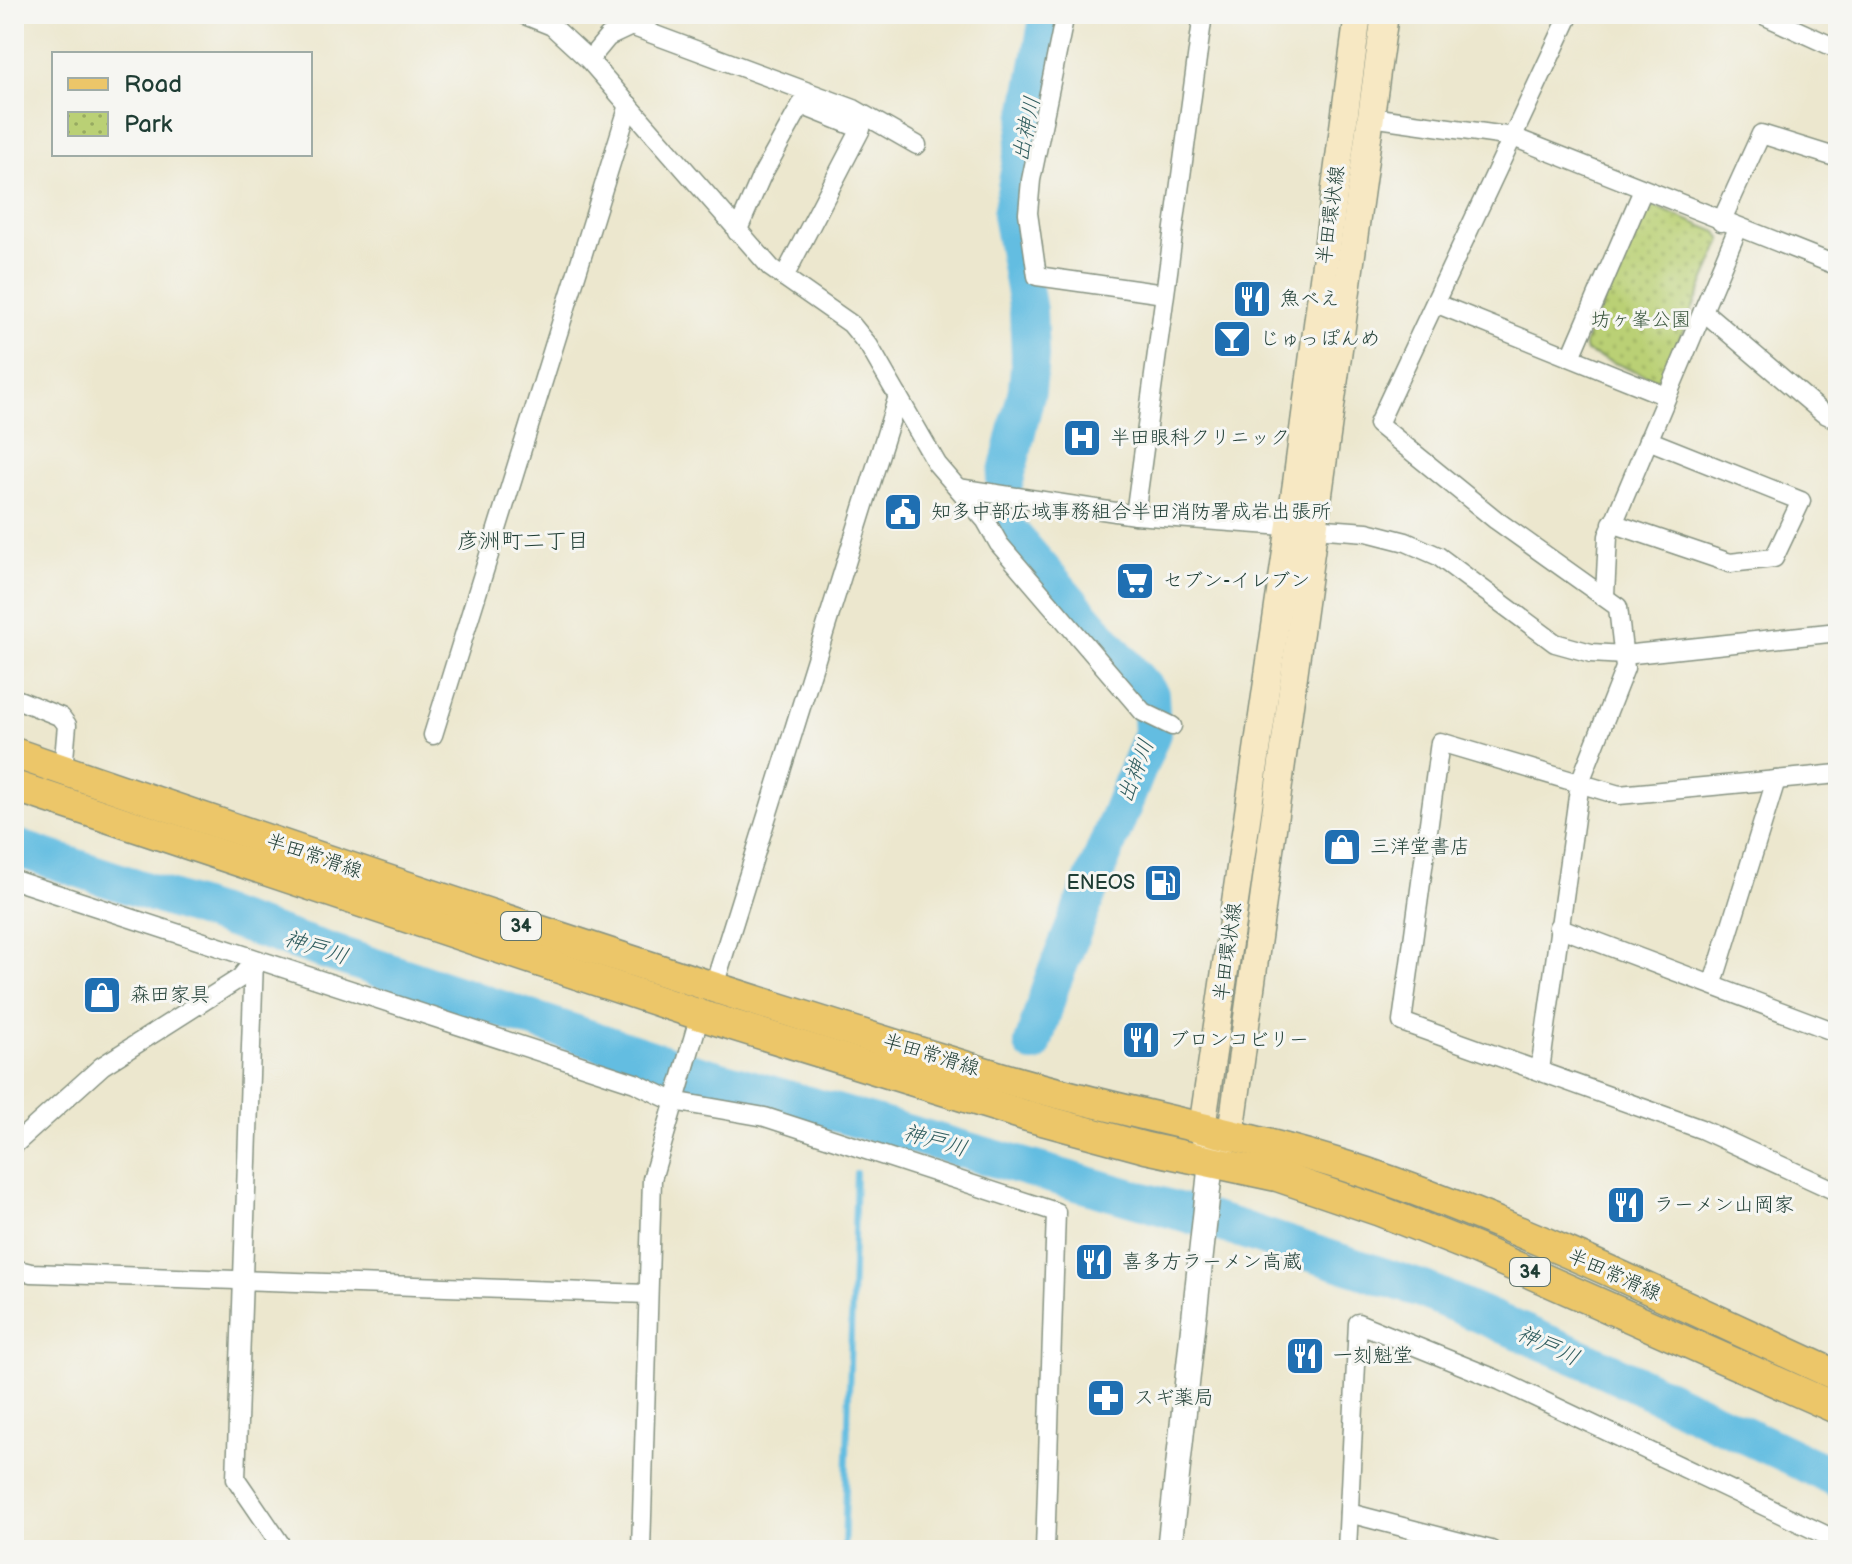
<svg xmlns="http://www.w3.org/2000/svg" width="1852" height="1564" viewBox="0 0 1852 1564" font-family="'Balsamiq Sans','Klee One',sans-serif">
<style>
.park{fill:url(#park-dots);stroke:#6c8654;stroke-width:2}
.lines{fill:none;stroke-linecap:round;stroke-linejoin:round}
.stream{stroke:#64bde1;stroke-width:6}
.river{stroke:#64bde1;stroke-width:38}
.minor-casing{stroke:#869281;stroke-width:21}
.tertiary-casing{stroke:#869281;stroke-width:27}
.secondary-casing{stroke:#869281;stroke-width:29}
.primary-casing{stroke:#869281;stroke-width:33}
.minor{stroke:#fff;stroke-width:18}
.tertiary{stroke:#fff;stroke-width:24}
.secondary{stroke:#f7e8c3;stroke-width:26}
.primary{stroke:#ecc669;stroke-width:30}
.labels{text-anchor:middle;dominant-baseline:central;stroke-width:6;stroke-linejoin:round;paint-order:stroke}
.shield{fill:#f6f6f2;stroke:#60746d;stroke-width:2}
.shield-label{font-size:18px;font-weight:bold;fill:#1f3d34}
.street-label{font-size:20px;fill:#1f3d34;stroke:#f6f6f2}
.poi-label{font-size:20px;fill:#1f3d34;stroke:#f6f6f2;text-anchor:start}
.park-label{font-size:20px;fill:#3e5a41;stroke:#f6f6f2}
.water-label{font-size:22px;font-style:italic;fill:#305d5f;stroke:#f6f6f2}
.neighbourhood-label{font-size:22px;fill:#1f3d34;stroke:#f6f6f2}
</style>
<defs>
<pattern id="park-dots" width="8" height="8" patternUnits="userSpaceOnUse" patternTransform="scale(2)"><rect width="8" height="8" fill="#bad075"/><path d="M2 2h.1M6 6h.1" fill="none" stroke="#97aa61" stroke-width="1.8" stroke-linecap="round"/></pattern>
</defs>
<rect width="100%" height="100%" fill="#f6f6f2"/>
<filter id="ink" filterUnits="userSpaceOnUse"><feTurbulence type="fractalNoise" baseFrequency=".0125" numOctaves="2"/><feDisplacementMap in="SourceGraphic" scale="16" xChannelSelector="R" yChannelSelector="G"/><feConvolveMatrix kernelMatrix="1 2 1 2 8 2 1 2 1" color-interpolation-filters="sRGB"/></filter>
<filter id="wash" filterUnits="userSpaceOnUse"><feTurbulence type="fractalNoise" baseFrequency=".006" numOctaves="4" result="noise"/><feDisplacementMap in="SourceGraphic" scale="32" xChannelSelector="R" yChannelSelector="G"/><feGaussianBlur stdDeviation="1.8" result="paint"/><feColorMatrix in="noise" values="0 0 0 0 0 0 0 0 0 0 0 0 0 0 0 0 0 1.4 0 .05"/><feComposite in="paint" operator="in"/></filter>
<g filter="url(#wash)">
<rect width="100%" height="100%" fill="#ece7ce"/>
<path class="park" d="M1653,206L1717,232L1722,240L1663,378H1653L1586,352L1584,344L1644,209Z"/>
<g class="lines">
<path class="stream" d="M844,1550L856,1173"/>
<g class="river">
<path d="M1005,481L1027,390L1030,356L1028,311L1011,214L1049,14"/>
<path d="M1010,533L1150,695L1152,733L1051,985L1033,1044"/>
<path d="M14,847L672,1066L1237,1228L1424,1290L1586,1360L1838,1479"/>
</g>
</g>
</g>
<g filter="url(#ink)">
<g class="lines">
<g class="minor-casing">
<g id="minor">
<path d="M522,14L552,26L589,60L771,268L851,324L869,346L937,464L986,521L999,544L1143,712L1172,726"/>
<path d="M1065,14L1031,180L1028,213L1037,276L1164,294"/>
<path d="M1761,14L1838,49"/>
<path d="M631,26L854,109L917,145"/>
<path d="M589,60L608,37L657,14"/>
<path d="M1371,117L1513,137L1838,266"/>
<path d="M1721,222L1761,134L1838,158"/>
<path d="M737,232L761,177L801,105L861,129L784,277"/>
<path d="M1435,303L1666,396"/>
<path d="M1703,311L1823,413L1838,420"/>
<path d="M1571,357L1643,190"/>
<path d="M958,488L1135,515L1367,532L1406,542L1438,556L1555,643L1591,653L1624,655L1838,632"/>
<path d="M1135,515L1203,14"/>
<path d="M1612,523L1730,563L1774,558L1801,501L1648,440"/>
<path d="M1605,595L1608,536L1738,228"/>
<path d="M14,698L61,717L67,725L63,770"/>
<path d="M433,735L629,105"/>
<path d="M1838,774L1619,795L1440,742L1402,1022L1701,1129L1838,1192"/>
<path d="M14,880L635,1083L673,1101L765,1117L1056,1212L1045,1550"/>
<path d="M1558,927L1838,1033"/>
<path d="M254,960L236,1479L279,1542L281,1550"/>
<path d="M1713,983L1776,780"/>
<path d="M713,989L898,396"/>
<path d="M1540,1070L1580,782L1625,668L1618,607L1496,520L1378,424L1570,14"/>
<path d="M14,1145L102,1066L240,978L252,963"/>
<path d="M14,1269L31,1273L648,1294"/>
<path d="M1349,1513L1491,1550"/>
<path d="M641,1550L652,1179L700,1015"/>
<path d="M1347,1550L1358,1323L1501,1381L1838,1541"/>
</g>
</g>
<g class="tertiary-casing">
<path id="tertiary" d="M1169,1550L1211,1162"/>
</g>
<g class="secondary-casing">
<g id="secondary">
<path d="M1207,1147L1202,1128L1296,483L1358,14"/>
<path d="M1220,1149L1231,1134L1385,14"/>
</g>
</g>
<g class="primary-casing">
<g id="primary">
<path d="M14,753C341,866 669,976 1000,1077C1130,1116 1265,1136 1393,1182C1545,1237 1691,1309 1838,1376"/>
<path d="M14,786L700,1015L1024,1115L1146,1148L1277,1176L1380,1211L1476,1249L1838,1409"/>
</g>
</g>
<use href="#minor" class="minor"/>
<use href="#tertiary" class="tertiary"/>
<use href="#secondary" class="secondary"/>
<use href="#primary" class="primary"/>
</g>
</g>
<defs>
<g id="restaurant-square" transform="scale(2)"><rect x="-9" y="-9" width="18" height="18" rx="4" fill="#1f6fb2" stroke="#f6f6f2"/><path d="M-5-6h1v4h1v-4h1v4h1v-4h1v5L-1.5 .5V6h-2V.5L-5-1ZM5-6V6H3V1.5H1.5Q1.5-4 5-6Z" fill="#fff"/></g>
<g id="bar-square" transform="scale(2)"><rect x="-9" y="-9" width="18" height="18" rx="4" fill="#1f6fb2" stroke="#f6f6f2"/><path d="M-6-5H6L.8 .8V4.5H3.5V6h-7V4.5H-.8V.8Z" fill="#fff"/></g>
<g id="hospital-square" transform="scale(2)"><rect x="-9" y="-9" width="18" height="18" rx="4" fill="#1f6fb2" stroke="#f6f6f2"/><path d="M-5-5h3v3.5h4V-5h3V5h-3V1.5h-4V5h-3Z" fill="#fff"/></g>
<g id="civic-square" transform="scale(2)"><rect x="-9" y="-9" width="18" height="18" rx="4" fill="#1f6fb2" stroke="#f6f6f2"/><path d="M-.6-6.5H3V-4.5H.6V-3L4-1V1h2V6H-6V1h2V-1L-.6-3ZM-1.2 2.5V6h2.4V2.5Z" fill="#fff"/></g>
<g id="supermarket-square" transform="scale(2)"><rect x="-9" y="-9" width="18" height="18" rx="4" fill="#1f6fb2" stroke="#f6f6f2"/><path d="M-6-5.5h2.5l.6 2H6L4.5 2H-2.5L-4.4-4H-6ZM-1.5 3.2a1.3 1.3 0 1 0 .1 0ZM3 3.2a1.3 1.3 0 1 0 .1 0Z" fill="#fff"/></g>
<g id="shop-square" transform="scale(2)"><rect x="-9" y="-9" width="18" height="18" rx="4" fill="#1f6fb2" stroke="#f6f6f2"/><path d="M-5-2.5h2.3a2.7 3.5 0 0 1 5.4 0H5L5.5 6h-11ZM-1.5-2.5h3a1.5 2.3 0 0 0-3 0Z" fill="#fff"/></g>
<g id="fuel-square" transform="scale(2)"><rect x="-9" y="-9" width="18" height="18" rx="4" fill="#1f6fb2" stroke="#f6f6f2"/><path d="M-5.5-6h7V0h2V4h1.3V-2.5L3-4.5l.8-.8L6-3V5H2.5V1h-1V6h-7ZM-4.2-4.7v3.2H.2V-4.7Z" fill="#fff"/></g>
<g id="pharmacy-square" transform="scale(2)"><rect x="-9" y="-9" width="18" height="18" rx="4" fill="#1f6fb2" stroke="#f6f6f2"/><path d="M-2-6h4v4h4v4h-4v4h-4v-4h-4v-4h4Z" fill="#fff"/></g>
</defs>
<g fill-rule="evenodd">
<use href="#restaurant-square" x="1252" y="299"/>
<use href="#bar-square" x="1232" y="339"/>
<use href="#hospital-square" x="1082" y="438"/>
<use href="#civic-square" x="903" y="512"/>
<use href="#supermarket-square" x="1135" y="581"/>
<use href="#shop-square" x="1342" y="847"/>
<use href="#fuel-square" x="1163" y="883"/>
<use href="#shop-square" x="102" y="995"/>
<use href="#restaurant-square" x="1141" y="1040"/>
<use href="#restaurant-square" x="1626" y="1205"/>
<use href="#restaurant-square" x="1094" y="1262"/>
<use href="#restaurant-square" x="1305" y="1356"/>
<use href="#pharmacy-square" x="1106" y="1398"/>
</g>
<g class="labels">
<g class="shield">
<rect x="501" y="912" width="40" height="28" rx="6"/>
<rect x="1510" y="1258" width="40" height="28" rx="6"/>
</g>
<g class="shield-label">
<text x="521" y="926">34</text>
<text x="1530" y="1272">34</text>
</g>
<g class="street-label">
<text transform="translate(1331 215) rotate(-82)">半田環状線</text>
<text transform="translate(314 856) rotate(19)">半田常滑線</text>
<text transform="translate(1228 952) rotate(-82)">半田環状線</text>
<text transform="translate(931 1055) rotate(17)">半田常滑線</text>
<text transform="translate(1614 1275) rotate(24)">半田常滑線</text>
</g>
<g class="poi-label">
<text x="1280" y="299">魚べえ</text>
<text x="1260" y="339">じゅっぽんめ</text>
<text x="1110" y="438">半田眼科クリニック</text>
<text x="931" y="512">知多中部広域事務組合半田消防署成岩出張所</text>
<text x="1163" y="581">セブン-イレブン</text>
<text x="1370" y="847">三洋堂書店</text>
<text x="1135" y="883" text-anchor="end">ENEOS</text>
<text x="130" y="995">森田家具</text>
<text x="1169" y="1040">ブロンコビリー</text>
<text x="1654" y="1205">ラーメン山岡家</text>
<text x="1122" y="1262">喜多方ラーメン高蔵</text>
<text x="1333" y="1356">一刻魁堂</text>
<text x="1134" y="1398">スギ薬局</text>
</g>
<g class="park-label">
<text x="1641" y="320">坊ヶ峯公園</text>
</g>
<g class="water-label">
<text transform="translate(1027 129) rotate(-79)">出神川</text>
<text transform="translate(1136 771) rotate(-69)">出神川</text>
<text transform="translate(316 948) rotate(18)">神戸川</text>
<text transform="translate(935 1141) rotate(16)">神戸川</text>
<text transform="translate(1548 1346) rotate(25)">神戸川</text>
</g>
<g class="neighbourhood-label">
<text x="523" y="541">彦洲町二丁目</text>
</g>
</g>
<rect width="1852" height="1564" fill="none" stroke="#f6f6f2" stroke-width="48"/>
<rect x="52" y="52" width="260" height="104" fill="#f6f6f2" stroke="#a0aca6" stroke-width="2"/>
<rect x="68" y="78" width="40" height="12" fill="#ecc669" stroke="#a0aca6" stroke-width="2"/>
<text x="124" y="92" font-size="24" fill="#1f3d34">Road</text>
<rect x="68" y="112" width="40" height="24" fill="url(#park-dots)" stroke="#a0aca6" stroke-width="2"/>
<text x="124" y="132" font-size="24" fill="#1f3d34">Park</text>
</svg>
